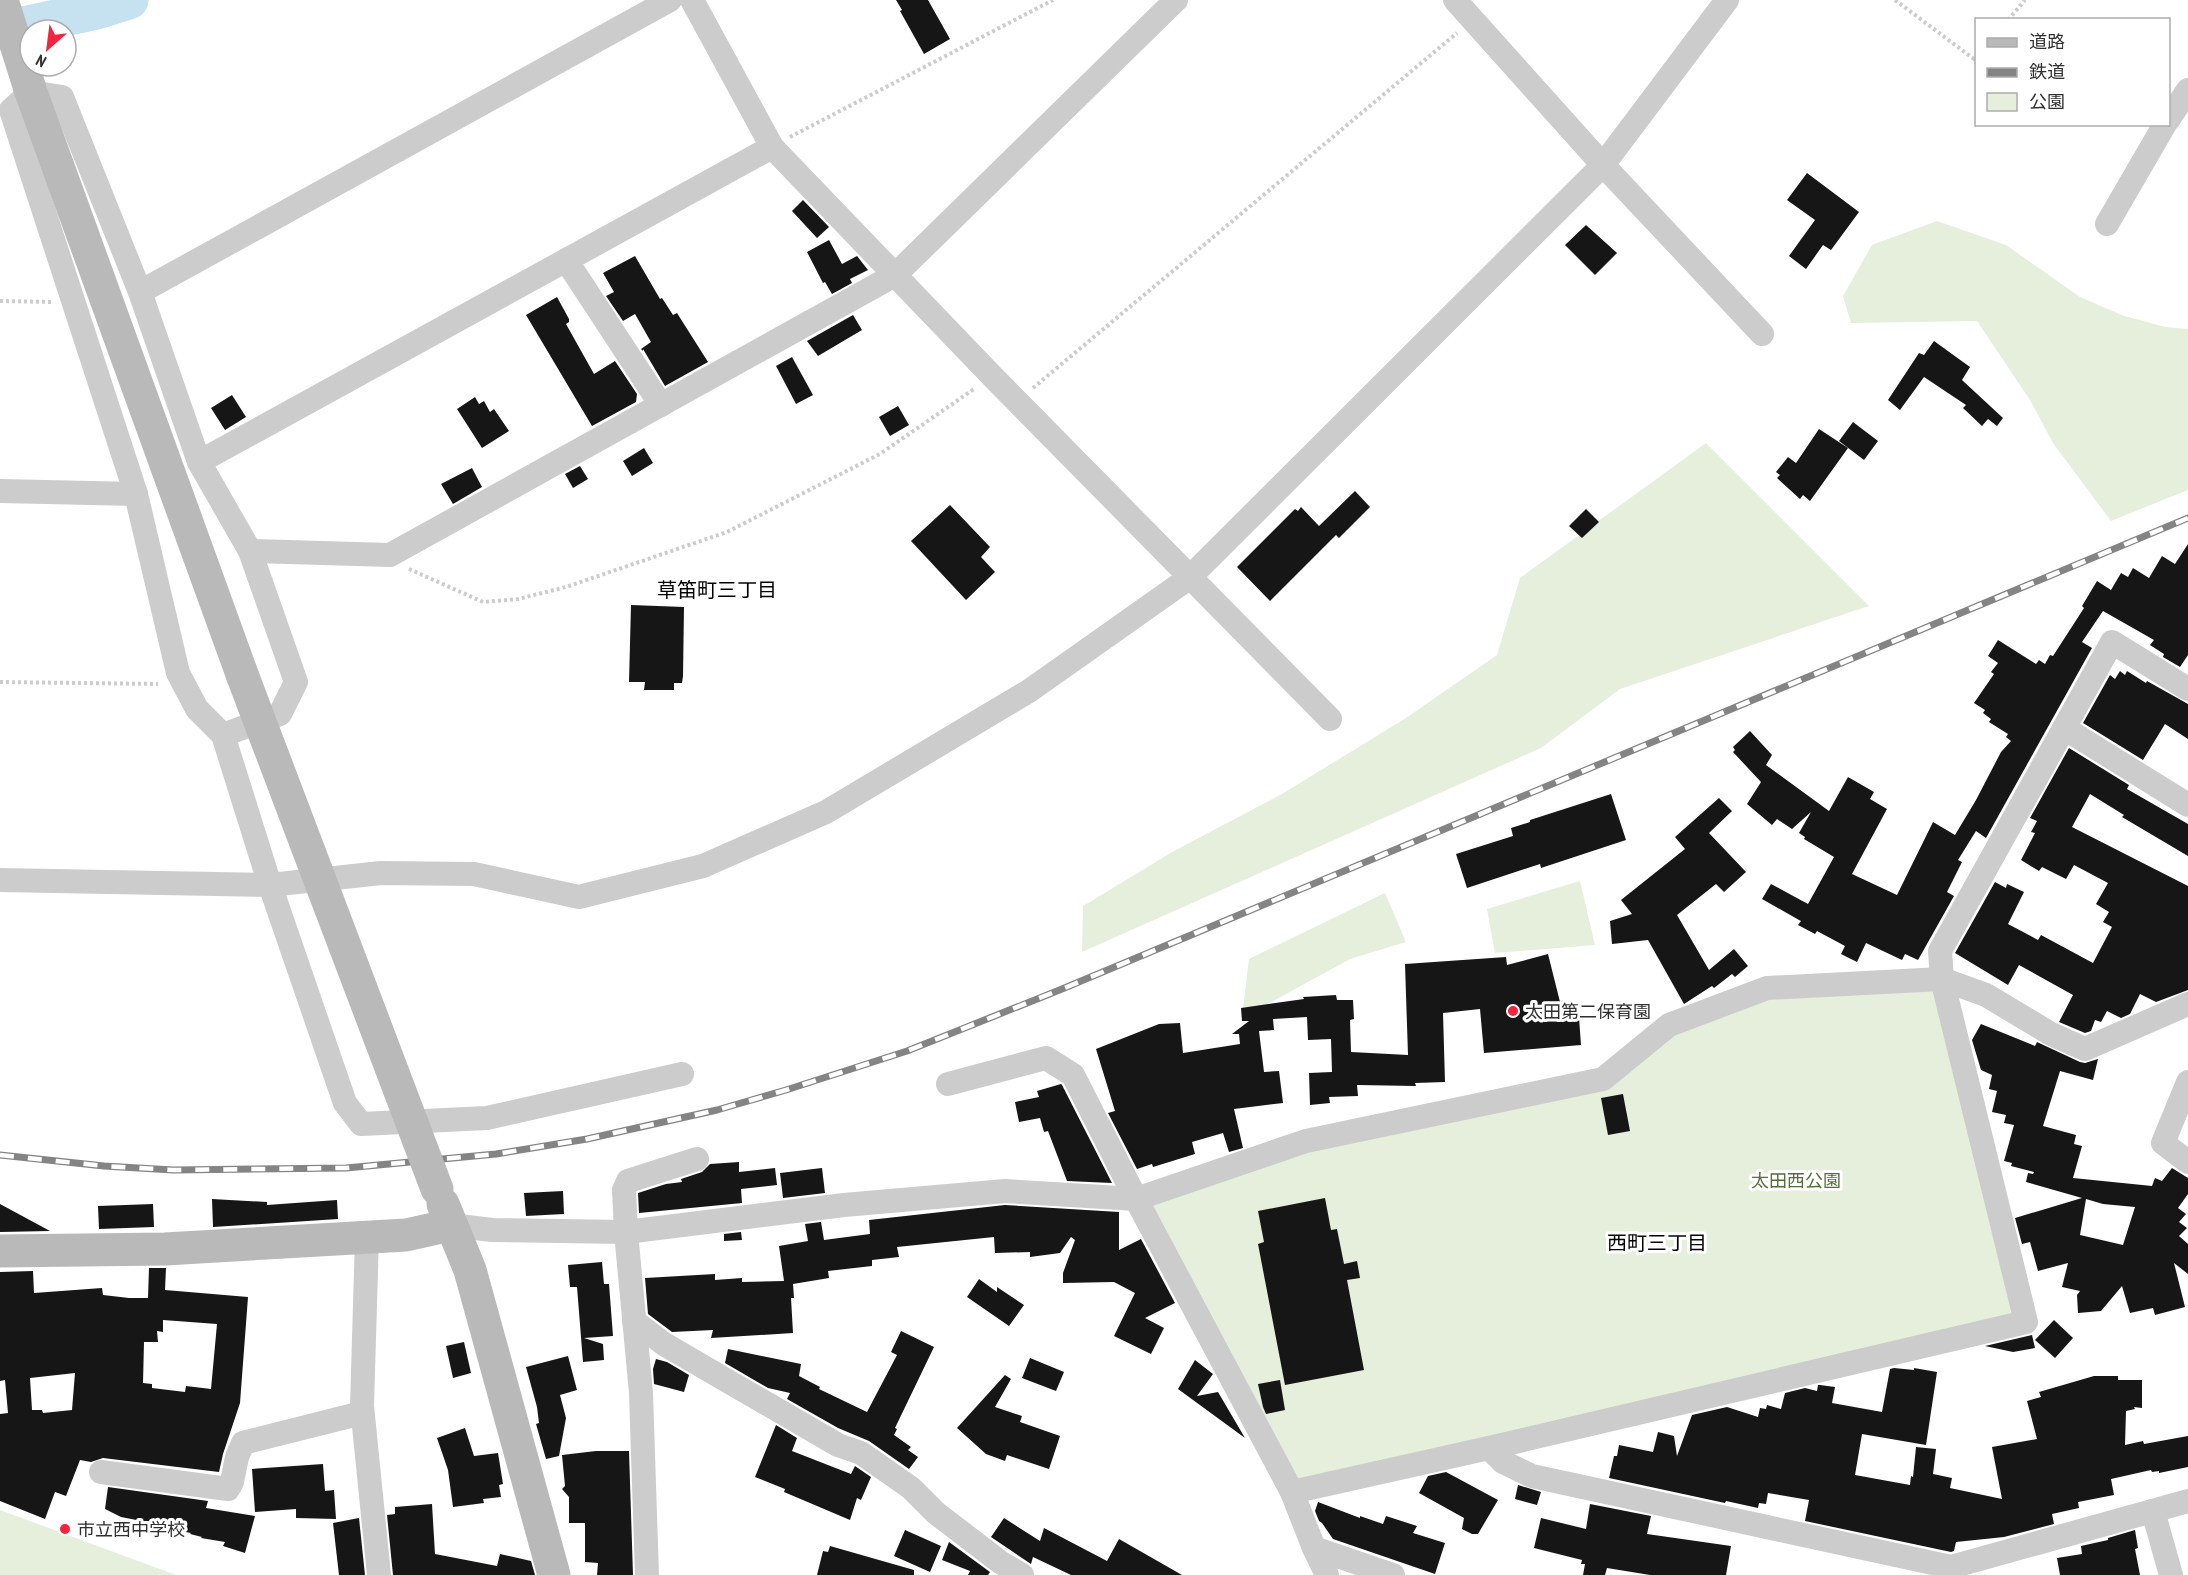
<svg xmlns="http://www.w3.org/2000/svg" width="2188" height="1575" viewBox="0 0 2188 1575" font-family="'PT Sans Narrow','Noto Sans JP',sans-serif">
<style>
.green{fill:#e6eedc}
.lines{fill:none;stroke-linecap:round;stroke-linejoin:round}
.river{stroke:#c6e1ef;stroke-width:39}
.building{fill:#161616;fill-rule:evenodd}
.path{stroke:#ccc;stroke-width:4;stroke-dasharray:3 3;stroke-linecap:butt}
.street{stroke:#ccc;stroke-width:24}
.secondary{stroke:#b9b9b9;stroke-width:33}
.rail-casing{stroke:#848484;stroke-width:7}
.rail{stroke:#fff;stroke-width:4.5;stroke-dasharray:14;stroke-linecap:butt}
.secondary-bridge{stroke:#b9b9b9;stroke-width:33}
.poi-dot{fill:#f5233e;stroke:#fff;stroke-width:2}
.labels{text-anchor:middle;dominant-baseline:central;stroke-width:6;stroke-linejoin:round;paint-order:stroke}
.poi-label{font-size:18px;fill:#2f2f2f;stroke:#fff;text-anchor:start}
.park-label{font-size:18px;fill:#556f38;stroke:#fff}
.neighbourhood-label{font-size:20px;fill:#000;stroke:#fff}
</style>
<rect width="100%" height="100%" fill="#fff"/>
<g class="green">
<path d="M1937,221L2006,245L2080,297L2124,316L2166,327L2188,329V490L2111,521L2053,443L2030,400L1977,321L1851,323L1843,296L1872,245Z"/>
<path d="M1706,443L1869,606L1620,689L1541,748L1082,952L1083,906L1174,851L1282,794L1406,718L1497,655L1520,578Z"/>
<path d="M1580,881L1595,945L1495,953L1487,909Z"/>
<path d="M1385,893L1406,942L1350,959L1242,1018L1249,959Z"/>
<path d="M1942,979L2026,1322L1292,1492L1136,1199L1306,1141L1603,1079L1669,1025L1767,988Z"/>
<path d="M0,1510L176,1575H0Z"/>
</g>
<g class="lines">
<path class="river" d="M0,31L97,10L129,0"/>
</g>
<g class="building">
<path d="M896,0H928L950,39L924,54L900,11L902,10Z"/>
<path d="M1807,173L1859,212L1831,250L1823,245L1806,269L1789,256L1815,220L1787,200Z"/>
<path d="M803,200L829,227L817,238L792,211Z"/>
<path d="M1586,225L1617,253L1595,275L1565,245Z"/>
<path d="M829,240L842,264L857,256L868,270L850,279L852,283L832,294L825,282L823,283L807,252Z"/>
<path d="M635,256L660,299L662,298L673,315L677,313L708,362L665,386L643,349V351L641,349L651,342L635,314L623,321L606,296L614,292L603,273Z"/>
<path d="M557,297L569,319V322L566,324L594,374L615,361L637,394L636,402L592,426L526,315Z"/>
<path d="M853,315L862,330L818,356L807,341Z"/>
<path d="M1934,341L1970,367L1962,380L2003,418L1997,426L1988,419L1982,426L1963,408L1966,405L1924,377L1900,410L1888,400L1919,353L1924,355Z"/>
<path d="M792,357L813,395L796,404L776,366Z"/>
<path d="M232,395L246,417L225,430L211,408Z"/>
<path d="M475,397L479,404L484,401L490,412L494,409L509,431L482,448L457,409Z"/>
<path d="M898,406L909,425L890,436L879,417Z"/>
<path d="M1853,422L1878,441L1864,460L1839,441Z"/>
<path d="M1819,429L1848,448L1810,501L1803,495L1800,499L1777,478L1780,475L1776,472L1788,457L1796,463Z"/>
<path d="M644,448L653,463L632,476L623,461Z"/>
<path d="M580,466L588,479L573,488L565,474Z"/>
<path d="M472,468L482,487L453,504L441,484Z"/>
<path d="M1355,491L1370,507L1339,538L1336,535L1270,601L1237,567L1295,509L1298,511L1301,507L1319,526Z"/>
<path d="M950,505L990,547L981,557L995,572L966,600L911,541Z"/>
<path d="M1586,509L1599,522L1582,538L1569,526Z"/>
<path d="M2188,544V655L2180,667L2163,657L2164,654L2150,645L2154,640L2103,611L2082,642L2092,648L1986,838L1976,831L1958,860L1962,862L1947,892L1954,896L1918,960L1905,954L1902,960L1866,943L1857,962L1841,954L1845,946L1817,931L1815,934L1798,925L1801,921L1799,920L1762,899L1771,884L1808,904L1834,857L1804,839L1805,837L1799,833L1811,812L1792,829L1777,819L1772,825L1747,804L1761,782L1733,752L1735,750L1733,747L1750,731L1772,755L1766,765L1829,811L1848,777L1874,792L1870,799L1887,809L1852,874L1897,895L1933,822L1955,835L1976,800L2001,752L2011,741L2006,737L2008,734L1989,722L1991,719L1983,713L1985,710L1974,703L1994,674L1991,672L1998,663L1988,656L1998,640L2036,664L2039,660L2045,664L2050,655L2053,656L2084,608L2082,606L2097,581L2111,590L2121,573L2128,577L2133,568L2149,578L2162,556L2175,564Z"/>
<path d="M631,605L684,607L683,676L682,683H674V690H644L645,682H629Z"/>
<path d="M2120,671L2125,675L2127,671L2146,683L2147,681L2188,704V739L2165,724L2143,760L2083,723L2110,675L2115,679Z"/>
<path d="M2069,748L2129,785L2127,789L2188,824V856L2122,817L2124,815L2090,794L2072,827L2188,886V990L2156,1002L2140,994L2130,1014L2121,1018L2107,1011L2101,1022L2095,1020L2091,1031L2085,1033L2059,1022L2073,995L2019,965L2008,985L1955,953L1995,882L2006,888L2007,884L2024,892L2008,924L2038,940L2041,935L2093,963L2112,927L2103,922L2109,912L2096,904L2108,883L2074,865L2066,879L2042,867L2039,871L2021,860L2035,833L2031,832L2037,821L2030,818Z"/>
<path d="M1611,794L1626,840L1541,868L1540,864L1467,888L1456,854L1513,836L1511,828L1530,822V820Z"/>
<path d="M1719,798L1732,811L1709,833L1746,872L1724,892L1716,884L1677,915L1709,970L1734,949L1748,966L1735,977L1732,974L1714,988L1712,986L1684,1004L1648,940L1612,944L1610,921L1632,914L1621,900L1685,849L1675,837Z"/>
<path d="M1548,954L1561,1006L1578,1004L1581,1045L1484,1053L1480,1009L1443,1013L1445,1082L1415,1083L1416,1086L1357,1085L1358,1096L1329,1097L1330,1103L1310,1105L1309,1073L1332,1072L1331,1039L1308,1040L1307,1017L1273,1019L1274,1030L1259,1031L1264,1072L1279,1071L1283,1103L1234,1109L1243,1148L1229,1152L1223,1133L1192,1142L1195,1154L1153,1167L1152,1164L1137,1169L1108,1113L1115,1111L1096,1049L1159,1024L1180,1023L1183,1053L1240,1044L1239,1034H1232L1249,1021H1242L1241,1008L1304,999L1303,997L1336,995L1337,1000H1353L1354,1019L1350,1020L1351,1052L1408,1055L1405,964L1506,957L1507,965Z"/>
<path d="M1981,1024L2035,1046L2037,1042L2080,1062L2085,1063L2098,1059L2093,1080L2060,1071L2043,1126L2076,1135L2074,1144L2082,1146L2073,1178L2152,1186L2155,1178L2162,1181L2172,1168L2188,1178V1194L2178,1208L2186,1214L2179,1222L2187,1228L2179,1236L2188,1244V1274L2174,1263L2185,1307L2155,1315L2153,1308L2130,1313L2122,1286L2101,1311L2078,1313L2077,1295L2080,1291L2062,1287L2068,1263L2038,1271L2030,1242L2022,1244L2015,1218L2082,1198L2026,1182L2028,1173L2033,1174L2034,1172L2011,1166L2012,1163L2004,1161L2014,1125L2004,1123L2006,1115L1992,1112L1997,1091L1989,1089L1992,1075L1981,1070L1972,1040ZM2086,1199L2103,1204L2135,1207L2123,1245L2080,1235Z"/>
<path d="M1061,1084L1062,1085L1112,1183L1067,1181L1048,1131L1044,1132L1040,1118L1019,1122L1015,1102L1039,1097L1037,1091Z"/>
<path d="M1623,1094L1630,1131L1608,1135L1601,1098Z"/>
<path d="M739,1162V1172L775,1168L777,1185L741,1189L742,1203L639,1213L638,1193L666,1184L682,1182L681,1179L702,1172L710,1164Z"/>
<path d="M822,1168L825,1193L783,1198L780,1173Z"/>
<path d="M563,1191L564,1214L526,1216L524,1193Z"/>
<path d="M1325,1198L1331,1230L1337,1229L1344,1264L1357,1261L1360,1278L1347,1280L1364,1370L1285,1385L1258,1244L1264,1242L1258,1211Z"/>
<path d="M212,1199L267,1202V1205L337,1200L338,1219L213,1227Z"/>
<path d="M0,1204L50,1231L0,1232Z"/>
<path d="M153,1204L154,1227L99,1229L98,1206Z"/>
<path d="M1005,1205L1119,1212V1250L1141,1239L1175,1303L1145,1318L1164,1328L1151,1354L1114,1336L1135,1293L1114,1282L1063,1283V1273L1075,1240L1071,1237L1060,1253L1030,1257V1252L995,1253L994,1237L897,1247L899,1257L872,1260V1266L828,1271L829,1278L793,1284L794,1298H791L793,1333L711,1338L713,1330L672,1332L648,1314L645,1278L715,1274V1280L742,1278V1282L784,1281L779,1246L808,1241L805,1224L821,1222L824,1240L870,1234L869,1220Z"/>
<path d="M741,1232L742,1240L724,1241V1234Z"/>
<path d="M602,1262L604,1284H609L613,1336L584,1338L603,1344L604,1360L583,1362L577,1287H570L568,1265Z"/>
<path d="M149,1268H166L165,1290L248,1297L240,1403L223,1454L219,1472L103,1458L91,1462L80,1460L66,1496L55,1492L45,1519L0,1501V1414L8,1413L5,1380L0,1381V1272L33,1271L34,1293L102,1288L103,1295L129,1298H148ZM163,1320L217,1324L211,1389L186,1386L185,1392L152,1388V1384L143,1383L144,1342H158L157,1331L163,1332ZM75,1373L72,1410L43,1413L42,1410H32L30,1378Z"/>
<path d="M979,1279L997,1292V1287L1024,1305L1009,1326L967,1297Z"/>
<path d="M2054,1320L2073,1338L2055,1358L2035,1340Z"/>
<path d="M901,1331L934,1347L895,1428L897,1429L894,1435L911,1447L908,1450L918,1457L909,1469L869,1441L838,1428L787,1399L790,1393L768,1388L725,1363L728,1349L801,1364L799,1376L820,1387L819,1389L867,1412L897,1355L891,1352Z"/>
<path d="M2032,1335L2035,1348L2013,1352L1985,1346Z"/>
<path d="M464,1342L471,1373L453,1378L446,1346Z"/>
<path d="M568,1356L577,1390L560,1395L566,1418L559,1456L546,1459L536,1424L539,1423L537,1407L526,1367Z"/>
<path d="M1030,1358L1064,1372L1056,1391L1022,1378Z"/>
<path d="M656,1359L667,1362L689,1375L684,1392L654,1384L653,1369Z"/>
<path d="M1195,1360L1213,1374L1197,1396L1218,1392L1245,1438L1178,1389Z"/>
<path d="M1894,1368L1914,1370V1368L1937,1372L1926,1445L1862,1434L1855,1475L1910,1485L1911,1476L1913,1477L1916,1447L1936,1449L1933,1474L1952,1478L1950,1488L2002,1499L1992,1447L2037,1439L2027,1401L2041,1397L2039,1392L2094,1376H2118V1380H2142V1408L2134,1407L2135,1409L2126,1411L2125,1445L2143,1441L2144,1444L2188,1436V1467L2159,1473V1471L2152,1472L2151,1470L2111,1479L2114,1495L2078,1502L2079,1508L2052,1514L2054,1524L2004,1537L1956,1542L1954,1551L1951,1552L1805,1521L1809,1500L1768,1493L1766,1504L1759,1503L1758,1508L1726,1501L1725,1503L1609,1478L1614,1456H1617L1619,1445L1653,1452L1658,1432L1674,1436L1677,1456L1692,1415L1727,1407L1758,1417L1760,1408L1766,1409L1767,1405L1781,1409L1785,1393L1805,1388L1817,1391L1818,1385H1820L1835,1387L1832,1403L1882,1412L1890,1369Z"/>
<path d="M1005,1375L1011,1379L995,1407L1022,1416L1020,1422L1060,1436L1049,1469L1007,1455L1005,1461L986,1454L957,1428Z"/>
<path d="M1280,1380L1285,1410L1266,1414L1263,1407L1258,1384Z"/>
<path d="M776,1425L797,1438L792,1451L851,1474L855,1466L871,1477L861,1500L857,1498L850,1520L784,1492L785,1489L755,1477Z"/>
<path d="M465,1428L474,1456L498,1453L503,1484L499,1485L501,1497L483,1499L484,1503L453,1507L448,1470L437,1438Z"/>
<path d="M596,1451H629L633,1575H597L598,1563L585,1562V1523H569V1497L562,1489L565,1486L562,1455Z"/>
<path d="M323,1464L325,1491L334,1490L336,1519L296,1518V1509L255,1512L252,1469Z"/>
<path d="M1446,1472L1498,1500L1478,1534H1472L1462,1529L1464,1518L1419,1493L1428,1476Z"/>
<path d="M1518,1485L1541,1492L1537,1505L1515,1499Z"/>
<path d="M108,1487L208,1501L206,1508L255,1516L245,1553L223,1546L225,1542L201,1538L202,1537L190,1534L191,1533L175,1530V1528L162,1525L121,1517L105,1509Z"/>
<path d="M1318,1502L1360,1518V1516L1383,1524L1386,1516L1417,1526L1413,1533L1445,1543L1435,1574L1333,1539L1322,1523L1319,1521L1315,1511Z"/>
<path d="M432,1504L435,1554L497,1566L500,1554L531,1561L535,1575H393L387,1515L395,1514V1507Z"/>
<path d="M1590,1504L1651,1516L1647,1534L1731,1546L1726,1575H1650L1607,1568L1605,1575H1583L1585,1564H1581L1582,1560L1534,1548L1541,1518L1586,1529Z"/>
<path d="M359,1518L365,1575H339L333,1523Z"/>
<path d="M1004,1518L1040,1541L1044,1528L1107,1561L1119,1539L1182,1575H1071L1033,1557L1031,1564L991,1537Z"/>
<path d="M905,1530L941,1546L930,1572L894,1556Z"/>
<path d="M2135,1530L2138,1548L2135,1549L2140,1575H2060L2057,1558L2082,1554L2081,1546L2108,1540V1538Z"/>
<path d="M949,1542L990,1572L988,1575H968L970,1571L942,1560Z"/>
<path d="M830,1546L914,1570V1575H817L823,1551L828,1552Z"/>
</g>
<g class="lines">
<g class="path">
<path d="M1895,0L1974,59L1976,56"/>
<path d="M2008,20L2025,0"/>
<path d="M790,137L1053,0"/>
<path d="M0,301L52,302"/>
<path d="M1033,388L1457,33"/>
<path d="M409,569L483,602L518,599L566,587L727,532L880,454L974,389"/>
<path d="M0,682L158,684"/>
</g>
<g class="street">
<path d="M692,0L772,147L992,376L1330,719"/>
<path d="M1455,0L1603,165L1762,334"/>
<path d="M2168,120L2188,90"/>
<path d="M2107,224L2165,124"/>
<path d="M566,260L661,405"/>
<path d="M140,292L670,0"/>
<path d="M199,462L772,147"/>
<path d="M0,491L136,494"/>
<path d="M250,551L390,555L895,275L1176,0"/>
<path d="M2064,728L2188,805"/>
<path d="M223,735L280,714L296,682L250,551L199,462L140,292L62,97L31,92L11,110L136,494L178,673L197,709L223,735L270,885L345,1103L361,1124L487,1118L682,1074"/>
<path d="M0,880L270,885L381,873L474,874L579,897L703,866L826,812L1029,691L1189,578L1603,165L1727,0"/>
<path d="M2188,1082L2163,1143L2188,1162"/>
<path d="M948,1084L1046,1058L1073,1075L1136,1199L1292,1492L1314,1548L1327,1575"/>
<path d="M451,1225L492,1230L626,1232L844,1205L1005,1191L1136,1199L1306,1141L1603,1079L1669,1025L1767,988L1942,979L1986,995L2051,1034L2085,1049L2188,1004"/>
<path d="M367,1237L362,1406L379,1575"/>
<path d="M634,1321L664,1344L838,1445L861,1453L911,1488L936,1513L1000,1562L1022,1575"/>
<path d="M1489,1448L1503,1462L1532,1476L1951,1567L2188,1501"/>
<path d="M101,1472L228,1489L232,1482L237,1457L243,1443L362,1413"/>
<path d="M1292,1492L1489,1448L2026,1322L1942,979L1940,951L2112,642L2188,689"/>
<path d="M2153,1511L2171,1575"/>
<path d="M1314,1548L1393,1575"/>
<path d="M647,1575L641,1393L626,1232L624,1190L628,1181L697,1159"/>
</g>
<g class="secondary">
<path d="M2,0L31,92L243,677"/>
<path d="M443,1204L470,1270L554,1575"/>
<path d="M0,1251L165,1249L406,1235L451,1225"/>
</g>
<g class="rail-casing">
<path id="rail" d="M0,1155L104,1166L173,1170L346,1168L496,1154L587,1139L717,1110L786,1090L907,1051L1062,989L2188,518"/>
</g>
<use href="#rail" class="rail"/>
<path class="secondary-bridge" d="M243,677L437,1189"/>
</g>
<g class="poi-dot">
<circle cx="1513" cy="1011" r="6"/>
<circle cx="65" cy="1529" r="6"/>
</g>
<g class="labels">
<g class="poi-label">
<text x="1525" y="1011">太田第二保育園</text>
<text x="77" y="1529">市立西中学校</text>
</g>
<g class="park-label">
<text x="1796" y="1180">太田西公園</text>
</g>
<g class="neighbourhood-label">
<text x="717" y="590">草笛町三丁目</text>
<text x="1657" y="1243">西町三丁目</text>
</g>
</g>
<rect x="1975" y="18" width="195" height="108" fill="#ffffff" stroke="#acacac" stroke-width="1.5"/>
<rect x="1987" y="38" width="30" height="9" fill="#b9b9b9" stroke="#acacac" stroke-width="1.5"/>
<text x="2029" y="48" font-size="18" fill="#2f2f2f">道路</text>
<rect x="1987" y="68" width="30" height="9" fill="#848484" stroke="#acacac" stroke-width="1.5"/>
<text x="2029" y="78" font-size="18" fill="#2f2f2f">鉄道</text>
<rect x="1987" y="93" width="30" height="18" fill="#e6eedc" stroke="#acacac" stroke-width="1.5"/>
<text x="2029" y="108" font-size="18" fill="#2f2f2f">公園</text>
<g transform="translate(48 48) rotate(208)"><circle r="28" fill="#ffffff" stroke="#acacac" stroke-width="1.5"/>
<path d="M0-4.5L10 22L0 15L-10 22Z" fill="#f5233e"/>
<text y="-9" font-size="16" font-weight="bold" text-anchor="middle" fill="#2f2f2f">N</text>
</g>
</svg>
